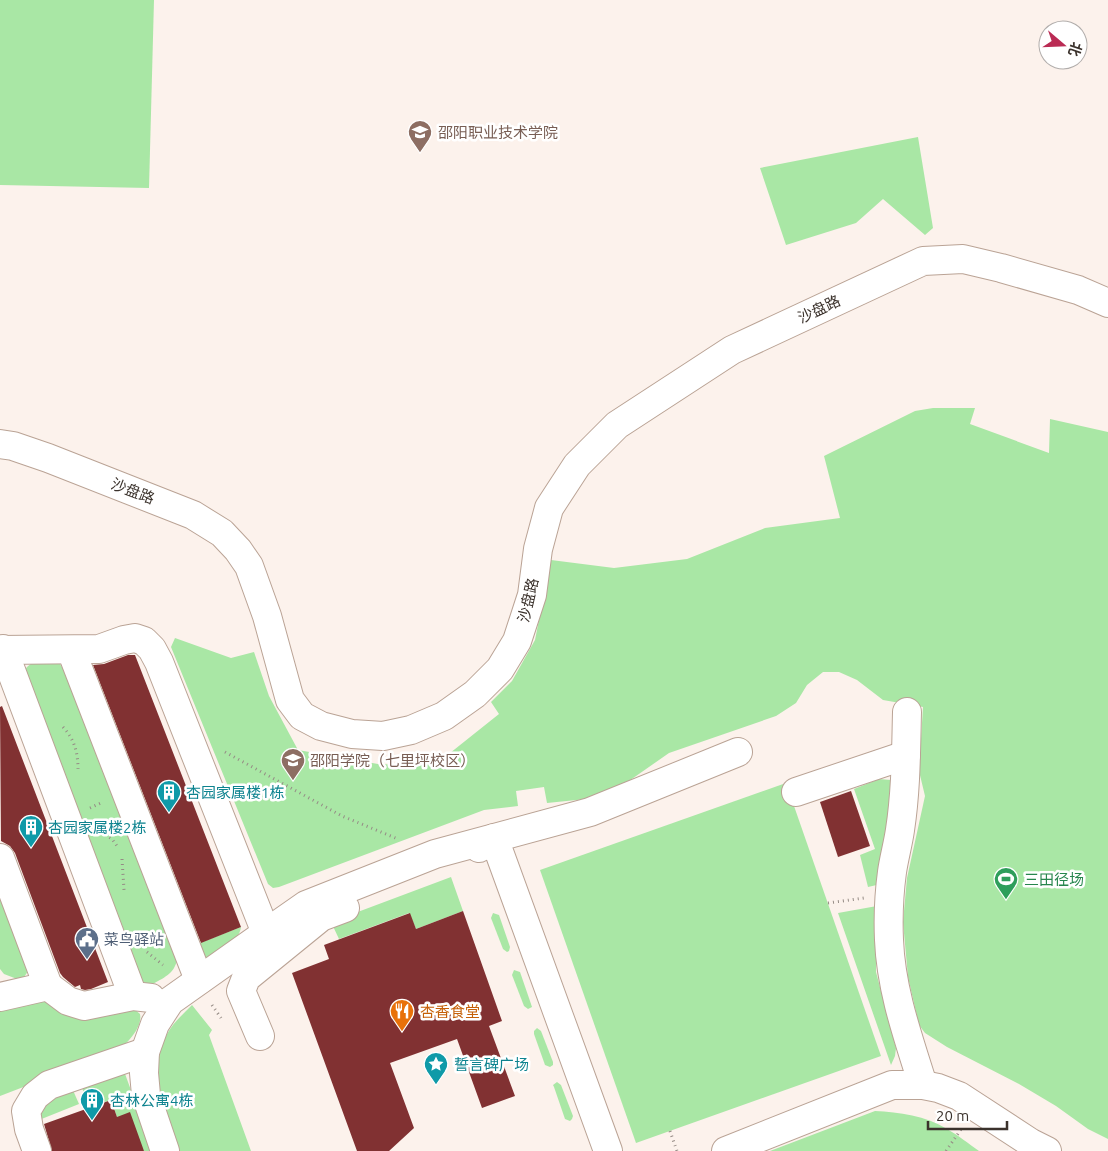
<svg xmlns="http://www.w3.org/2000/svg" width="1108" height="1151" viewBox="0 0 1108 1151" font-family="Ubuntu,'Noto Sans SC',sans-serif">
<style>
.green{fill:#a9e7a5}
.building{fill:#813132}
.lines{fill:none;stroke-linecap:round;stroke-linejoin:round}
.minor-casing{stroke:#baa395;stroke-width:30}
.path{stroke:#958b85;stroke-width:3;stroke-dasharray:1 4;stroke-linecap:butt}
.minor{stroke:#fff;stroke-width:28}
.labels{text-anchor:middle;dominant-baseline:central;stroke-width:5;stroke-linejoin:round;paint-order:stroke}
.education-label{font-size:15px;fill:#785e54;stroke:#fff;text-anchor:start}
.street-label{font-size:15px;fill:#3b322c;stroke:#fff}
.culture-label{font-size:15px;fill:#0d838f;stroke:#fff;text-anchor:start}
.leisure-label{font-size:15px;fill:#27864d;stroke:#fff;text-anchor:start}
.service-label{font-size:15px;fill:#4e5e75;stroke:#fff;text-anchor:start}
.food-label{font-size:15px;fill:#c56008;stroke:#fff;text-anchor:start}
</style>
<rect width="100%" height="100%" fill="#fcf2ec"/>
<g class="green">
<path d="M0,0H154L149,188L0,185Z"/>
<path d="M918,137L933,228L925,235L883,199L856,223L786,245L760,168Z"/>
<path d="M933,408H975L970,424L1049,453L1050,419L1108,432V1139L1088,1129L1056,1106L1019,1084L947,1047L925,1033L919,1025L908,977L903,922L907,878L925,796L919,771L923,707L883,700L857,680L839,672H823L807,685L796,703L776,716L669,753L606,797L547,803L544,787L516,791L518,806L484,810L279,887L273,888L268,884L171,647L175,638L231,658L254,652L269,696L298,750L378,764L409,765L440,761L499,714L491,702L512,681L535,640L551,560L614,568L687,559L765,528L840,518L824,456L915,411Z"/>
<path d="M56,661L60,664L63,669L177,959C175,974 163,978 151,985L141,981L25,670C31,659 45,662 56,661Z"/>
<path d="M879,779L891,780L893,793L881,884L868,887L860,855L875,849L854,789Z"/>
<path d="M786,783L881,1056L636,1143L540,870Z"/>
<path d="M451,877L463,911L416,929L409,913L339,939L331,922Z"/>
<path d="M0,886L29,970L24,977L17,979L4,974L0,969Z"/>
<path d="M877,906L876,972L896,1048L895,1056L891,1065L838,913Z"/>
<path d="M493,913L499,915L510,947L509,951L507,952L503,949L491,918Z"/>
<path d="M241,927C239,943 217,953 204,958L192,946Z"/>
<path d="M514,970L520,972L531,1004L532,1007L528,1009L524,1006L512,975Z"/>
<path d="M37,998L133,1008L140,1014C143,1027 127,1044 117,1051L0,1096V1006Z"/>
<path d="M192,1005L212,1030L209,1035L251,1151H180C167,1116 146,1071 167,1034C173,1023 183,1014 192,1005Z"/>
<path d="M537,1028L541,1031L553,1062V1065L550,1067L545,1065L534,1034V1031Z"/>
<path d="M124,1071L153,1151H144L117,1117L111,1100L89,1107L81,1085Z"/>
<path d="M557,1082L561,1085L573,1116L572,1119L570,1121L565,1119L554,1087L553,1085Z"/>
<path d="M72,1088L79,1104L39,1120L41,1104Z"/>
<path d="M875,1111C899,1112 926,1116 947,1129C958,1135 969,1144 979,1151H770Z"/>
</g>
<g class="building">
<path d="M128,655H135L241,927L201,943L93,665L104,664Z"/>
<path d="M2,706L108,982L91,989L85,990L81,989L80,985L75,987L63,977L60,973L15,853L10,846L1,841L0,707Z"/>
<path d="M851,791L870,846L838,857L820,802Z"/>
<path d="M463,911L502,1021L489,1026L515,1096L482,1108L457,1039L390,1063L414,1128L389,1151H357L292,973L329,959L324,945L410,913L416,929Z"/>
<path d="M111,1100L117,1117L130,1112L144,1151H52L44,1124Z"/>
</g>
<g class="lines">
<g class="minor-casing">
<g id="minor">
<path d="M0,444L13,446L48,458L193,515L222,533L238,550L249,566L267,616L290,700L302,716L321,726L352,734L383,736L411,730L444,716L475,694L500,669L517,641L532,595L538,549L549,508L577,465L617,425L732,350L923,261L963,259L1001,268L1078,290L1108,303"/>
<path d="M3,649L133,996"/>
<path d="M0,650L99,649L124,640L135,638L144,641L152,649L159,662L266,933"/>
<path d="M71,650L199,980"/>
<path d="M907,712C906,752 906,791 900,830C898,844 894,858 892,872C889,894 888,917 889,940C891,990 908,1037 923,1085"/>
<path d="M796,792L906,755"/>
<path d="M479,848L494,838L608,1151"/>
<path d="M0,858L48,986"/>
<path d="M0,997L48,986L68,1001L84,1006L133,996L151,998"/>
<path d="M260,1036L241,991L246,978L321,917L345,908"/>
<path d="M37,1151L29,1129L26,1111L35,1096L49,1085L145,1052"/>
<path d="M165,1151L146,1095L144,1073L145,1052L155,1024L170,1001L266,933L306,905L435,854L590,812L738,752"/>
<path d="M726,1151L892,1085H923L938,1088L959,1096L1031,1143L1047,1151"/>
</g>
</g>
<g class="path">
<path d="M63,727C74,739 78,752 78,769"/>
<path d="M225,752L342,816L398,839"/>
<path d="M90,808L103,802"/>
<path d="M101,832L112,839L117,846"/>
<path d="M122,859L124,890"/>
<path d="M828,903L864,898"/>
<path d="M147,952L163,965"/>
<path d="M212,1005L221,1018"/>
<path d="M82,1101L85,1109"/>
<path d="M670,1131L677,1151"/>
<path d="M946,1151L962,1128"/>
</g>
<use href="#minor" class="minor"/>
</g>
<defs>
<g id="university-pin" transform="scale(1.25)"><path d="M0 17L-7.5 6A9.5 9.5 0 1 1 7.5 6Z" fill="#8d6e63" stroke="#fff"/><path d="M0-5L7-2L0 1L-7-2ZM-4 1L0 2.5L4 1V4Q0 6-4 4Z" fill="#fff"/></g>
<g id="building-pin" transform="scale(1.25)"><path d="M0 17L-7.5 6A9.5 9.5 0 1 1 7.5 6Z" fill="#0f9aa8" stroke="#fff"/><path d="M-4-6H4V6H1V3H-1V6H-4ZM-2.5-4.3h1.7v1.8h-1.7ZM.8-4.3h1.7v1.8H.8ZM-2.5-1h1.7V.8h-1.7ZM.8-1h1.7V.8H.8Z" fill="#fff"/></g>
<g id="stadium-pin" transform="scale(1.25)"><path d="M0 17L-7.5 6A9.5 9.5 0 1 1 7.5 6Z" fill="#2e9e5b" stroke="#fff"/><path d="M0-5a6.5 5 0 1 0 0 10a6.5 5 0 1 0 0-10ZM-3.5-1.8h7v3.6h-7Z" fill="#fff"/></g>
<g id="civic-pin" transform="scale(1.25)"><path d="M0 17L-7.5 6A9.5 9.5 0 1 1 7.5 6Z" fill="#5c6f8a" stroke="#fff"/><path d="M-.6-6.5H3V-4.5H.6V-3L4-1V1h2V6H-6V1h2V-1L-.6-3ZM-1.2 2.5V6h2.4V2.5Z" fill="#fff"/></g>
<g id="restaurant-pin" transform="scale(1.25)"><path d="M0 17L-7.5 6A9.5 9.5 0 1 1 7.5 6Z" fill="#e8710a" stroke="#fff"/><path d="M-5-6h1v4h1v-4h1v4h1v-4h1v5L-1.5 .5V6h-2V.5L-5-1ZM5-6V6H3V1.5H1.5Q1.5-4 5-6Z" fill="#fff"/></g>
<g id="sight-pin" transform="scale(1.25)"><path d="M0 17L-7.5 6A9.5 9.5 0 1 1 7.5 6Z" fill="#0f9aa8" stroke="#fff"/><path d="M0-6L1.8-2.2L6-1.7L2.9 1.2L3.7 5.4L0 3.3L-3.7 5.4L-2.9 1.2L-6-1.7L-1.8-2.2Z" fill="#fff"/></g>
</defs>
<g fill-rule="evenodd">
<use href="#university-pin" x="420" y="132"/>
<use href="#university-pin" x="293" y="760"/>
<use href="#building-pin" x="169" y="792"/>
<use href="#building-pin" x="31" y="827"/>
<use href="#stadium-pin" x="1006" y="879"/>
<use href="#civic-pin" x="87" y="939"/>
<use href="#restaurant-pin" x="402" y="1011"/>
<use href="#sight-pin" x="436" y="1064"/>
<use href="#building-pin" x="92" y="1100"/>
</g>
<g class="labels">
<g class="education-label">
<text x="438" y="132">邵阳职业技术学院</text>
<text x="310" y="760">邵阳学院（七里坪校区）</text>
</g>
<g class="street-label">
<text transform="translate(819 309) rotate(-25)">沙盘路</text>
<text transform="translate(133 491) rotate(21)">沙盘路</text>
<text transform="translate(528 600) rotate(-77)">沙盘路</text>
</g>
<g class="culture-label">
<text x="186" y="792">杏园家属楼1栋</text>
<text x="48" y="827">杏园家属楼2栋</text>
<text x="454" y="1064">誓言碑广场</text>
<text x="110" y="1100">杏林公寓4栋</text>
</g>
<g class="leisure-label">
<text x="1024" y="879">三田径场</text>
</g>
<g class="service-label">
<text x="104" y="939">菜鸟驿站</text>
</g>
<g class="food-label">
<text x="420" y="1011">杏香食堂</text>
</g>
</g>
<g transform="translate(1063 45) rotate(109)"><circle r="24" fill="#ffffff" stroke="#b1adab"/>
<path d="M0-4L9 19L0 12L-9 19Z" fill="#ba2b54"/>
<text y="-8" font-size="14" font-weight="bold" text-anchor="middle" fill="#3b322c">北</text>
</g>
<path d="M928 1121v8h79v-8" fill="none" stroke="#3b322c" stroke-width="2.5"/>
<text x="936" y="1121" font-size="15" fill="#3b322c" stroke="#ffffff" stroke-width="4" paint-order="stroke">20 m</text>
</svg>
